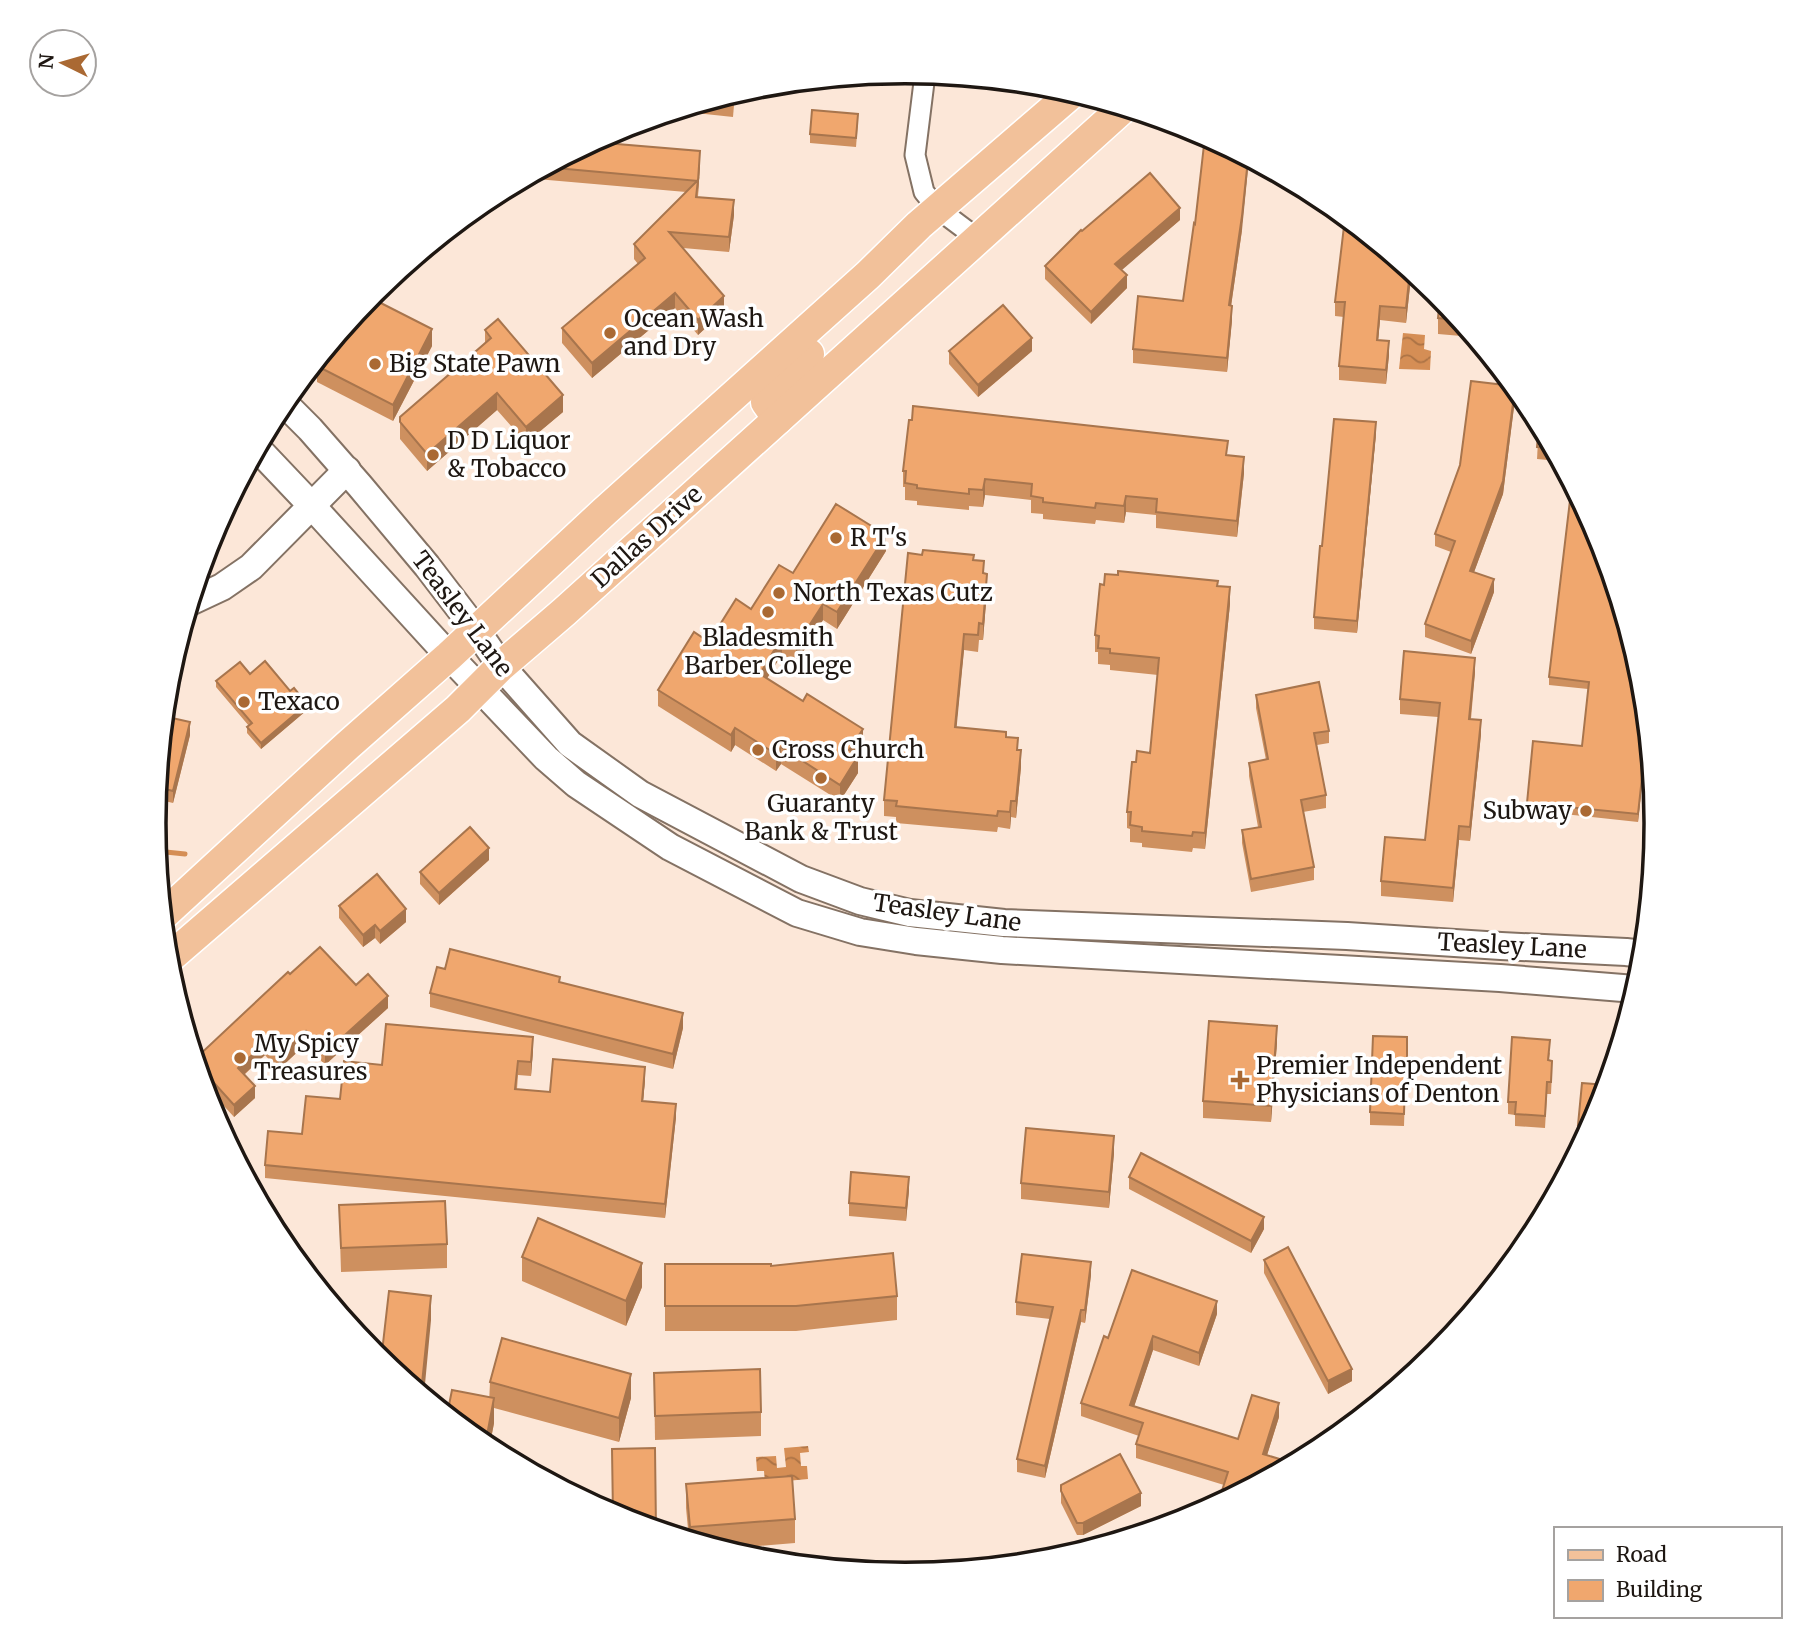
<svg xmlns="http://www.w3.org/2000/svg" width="1809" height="1646" font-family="Merriweather,serif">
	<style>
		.water { fill: url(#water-waves) }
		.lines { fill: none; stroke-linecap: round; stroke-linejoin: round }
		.stream { stroke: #d58e55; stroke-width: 5 }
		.street-casing { stroke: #847264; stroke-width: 23 }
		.secondary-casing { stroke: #847264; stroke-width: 30 }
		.primary-casing { stroke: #fff; stroke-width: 33 }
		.street { stroke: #fff; stroke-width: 19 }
		.secondary { stroke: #fff; stroke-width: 26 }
		.primary { stroke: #f2c19a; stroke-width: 30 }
		.wall { fill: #ce905f }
		.shaded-wall { fill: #a8754d }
		.building { fill: #f0a76e; stroke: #a8754d; stroke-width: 2 }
		.poi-dot { fill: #aa6933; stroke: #fff; stroke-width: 2.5 }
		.labels { text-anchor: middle; stroke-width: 7; stroke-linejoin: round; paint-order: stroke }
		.poi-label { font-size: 24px; fill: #1e1712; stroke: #fff; text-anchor: start }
		.street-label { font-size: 24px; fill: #1e1712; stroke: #fff }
		.rim { fill: none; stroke: #1e1712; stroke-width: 3.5 }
	</style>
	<defs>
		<pattern id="water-waves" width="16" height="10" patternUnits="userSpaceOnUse" patternTransform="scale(1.75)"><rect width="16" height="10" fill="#d58e55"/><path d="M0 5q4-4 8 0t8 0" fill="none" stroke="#ac7345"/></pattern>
	</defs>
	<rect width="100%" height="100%" fill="#fce7d8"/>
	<g class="water">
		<polygon points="1403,333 1425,335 1424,349 1431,351 1430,370 1399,369"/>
		<polygon points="808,1446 809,1452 800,1453 801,1466 807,1466 808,1479 765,1483 764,1471 757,1471 756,1457 776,1456 777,1468 786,1467 784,1448"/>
	</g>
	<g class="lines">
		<polyline class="stream" points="156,851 185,854"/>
		<defs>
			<polyline id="street" points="925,74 915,155 924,192 938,209 978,239"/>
			<g id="secondary">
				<polyline points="283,402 310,429 360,486 427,566 476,630 501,666 570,744 640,794 801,879 860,901 910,913 1004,923 1347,936 1501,946 1626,952 1643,954"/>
				<polyline points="257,448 312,506 449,656 546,758 576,784 670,847 797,913 860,932 916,941 1002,950 1500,978 1635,989"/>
				<polyline points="190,602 222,587 251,567 347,470"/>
			</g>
			<g id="primary">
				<polyline points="778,419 766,402 770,391 809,354"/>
				<polyline points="162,916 347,746 449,656 605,511 868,275 919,225 1072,93"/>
				<polyline points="167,960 458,709 501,666 564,612 1123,108"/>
			</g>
		</defs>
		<use href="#street" class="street-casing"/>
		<use href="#secondary" class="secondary-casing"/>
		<use href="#primary" class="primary-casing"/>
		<use href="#street" class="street"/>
		<use href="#secondary" class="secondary"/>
		<use href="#primary" class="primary"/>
	</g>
	<g class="wall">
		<polygon points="864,76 863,79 844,78"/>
		<polygon points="735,93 733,117 677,111"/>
		<polygon points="858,122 856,147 810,143 810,134"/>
		<polygon points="593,142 700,164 698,197 734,215 729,252 683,248 724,311 698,335 675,308 592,378 562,343 562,328 638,264 634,259 634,244 686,192 525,178"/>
		<polygon points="1180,220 1121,270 1127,288 1091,324 1045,279 1045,266 1082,231"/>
		<polygon points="1242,230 1231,306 1232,320 1227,372 1133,363 1133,349 1183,301"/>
		<polygon points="1391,260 1411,271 1411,277 1406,323 1380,320 1378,340 1389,355 1386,384 1339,380 1339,366 1344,317 1335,316 1335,302"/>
		<polygon points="1440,298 1473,337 1438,334 1438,318"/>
		<polygon points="485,330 563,412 526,443 497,410 427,471 400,439 400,417 485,343"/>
		<polygon points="432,346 393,421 317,382 317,366"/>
		<polygon points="949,351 1032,351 978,397 949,364"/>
		<polygon points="1515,399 1503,494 1474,572 1494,592 1471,654 1425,637 1425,624 1451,552 1435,546 1435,534"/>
		<polygon points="1539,424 1559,461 1537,459"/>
		<polygon points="1376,434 1357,633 1314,629 1314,617"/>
		<polygon points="1228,456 1244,473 1237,537 1156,528 1156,515 1126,512 1124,523 1096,520 1095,524 1043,519 1043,514 1031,513 1031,500 985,495 983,507 969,506 969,510 917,505 917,501 905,500 905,487 903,487 903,471"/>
		<polygon points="886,551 837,629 823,620 796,663 782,654 767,678 863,746 857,755 858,773 840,801 781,764 776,771 735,745 731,752 658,706 658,690 709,642 751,609"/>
		<polygon points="922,555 974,560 984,573 987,590 983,640 979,640 978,652 964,650 956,727 1006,737 1018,750 1021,767 1016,818 1011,817 1010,829 998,827 997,832 896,823 896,817 884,816 884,800"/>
		<polygon points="1218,586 1230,604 1205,849 1193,848 1192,852 1142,847 1142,843 1130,842 1130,829 1127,828 1127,812 1136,762 1150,753 1158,675 1110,670 1110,665 1098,664 1098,652 1095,652 1095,635"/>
		<polygon points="1475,672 1471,719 1481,734 1470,841 1459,840 1453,902 1381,896 1381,881 1425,840 1438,717 1400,714 1400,699"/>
		<polygon points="250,674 290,691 307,710 261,749 247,733 247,727 249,726 216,687 216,681"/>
		<polygon points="1549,677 1641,677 1647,735 1638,822 1527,810 1527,803 1582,746 1588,689 1549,685"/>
		<polygon points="1256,695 1329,731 1329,743 1317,745 1326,795 1326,808 1303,812 1314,867 1314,880 1251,892 1242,843 1242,830 1258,827 1249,776 1249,763 1266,760 1256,708"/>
		<polygon points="165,709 190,735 173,803 156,799"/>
		<polygon points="489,860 439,905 420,884 420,872"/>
		<polygon points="339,906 406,922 380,944 375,938 363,947 339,918"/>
		<polygon points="445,969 560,982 683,1028 673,1069 430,1007 430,993"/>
		<polygon points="290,974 356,985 388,1008 325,1065 306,1044 278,1070 265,1055 244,1075 255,1098 234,1117 202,1082 195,1059"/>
		<polygon points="1277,1042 1271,1122 1203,1118 1203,1101"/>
		<polygon points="533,1050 531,1076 518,1075 517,1089 550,1092 645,1080 643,1101 676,1117 665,1218 265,1178 265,1165 302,1134 340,1099"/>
		<polygon points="1550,1052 1549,1060 1552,1073 1551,1094 1547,1094 1545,1128 1515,1126 1515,1115 1508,1114 1508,1102"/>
		<polygon points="1407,1058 1411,1071 1410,1093 1405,1093 1404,1126 1370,1125 1370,1112"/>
		<polygon points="1598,1111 1582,1141 1578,1141 1578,1125"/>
		<polygon points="1114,1153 1109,1208 1021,1199 1021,1183"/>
		<polygon points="1129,1177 1264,1229 1251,1253 1129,1189"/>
		<polygon points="909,1190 906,1221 849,1216 849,1203"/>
		<polygon points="339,1205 447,1244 447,1268 341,1272"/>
		<polygon points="522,1257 642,1287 626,1326 522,1281"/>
		<polygon points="1264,1260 1352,1381 1328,1394 1264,1273"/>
		<polygon points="665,1264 771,1266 897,1296 897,1320 796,1331 665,1331"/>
		<polygon points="1091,1275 1085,1323 1081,1322 1045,1478 1017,1472 1017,1459 1050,1319 1016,1315 1016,1302"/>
		<polygon points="1217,1314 1199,1366 1153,1350 1134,1406 1238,1439 1279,1417 1267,1455 1293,1463 1218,1503 1224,1485 1136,1458 1136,1444 1139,1436 1081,1416 1081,1403 1108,1338"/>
		<polygon points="654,1373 761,1412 761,1436 655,1440"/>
		<polygon points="490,1382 631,1398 619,1442 494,1408 494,1423 489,1449 487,1447"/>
		<polygon points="686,1484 795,1519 795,1543 722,1549 689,1539 686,1508"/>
		<polygon points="1061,1485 1141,1506 1083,1535 1077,1535 1061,1503"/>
	</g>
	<g class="shaded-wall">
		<polygon points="700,151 700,164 698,193 698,181"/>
		<polygon points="1248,159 1249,159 1242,230 1229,320 1229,305"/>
		<polygon points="734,200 734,215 729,252 729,237"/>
		<polygon points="1180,208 1180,220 1115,276 1115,264"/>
		<polygon points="1410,271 1411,277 1406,323 1406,308"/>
		<polygon points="1127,275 1127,288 1091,324 1091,312"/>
		<polygon points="675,293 675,308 592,378 592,363"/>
		<polygon points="724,296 724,311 698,335 698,320"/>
		<polygon points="1232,306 1232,320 1227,372 1227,358"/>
		<polygon points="1380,306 1380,320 1377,354 1377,340"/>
		<polygon points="432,329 432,346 393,421 393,405"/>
		<polygon points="1032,338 1032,351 978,397 978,385"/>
		<polygon points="1389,341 1389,355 1386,384 1386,370"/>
		<polygon points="1515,388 1515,399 1503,494 1470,583 1470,571"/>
		<polygon points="497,393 497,410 427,471 427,454"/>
		<polygon points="563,395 563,412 526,443 526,427"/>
		<polygon points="1376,422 1376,434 1357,633 1357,621"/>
		<polygon points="1244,457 1244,473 1237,537 1237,521"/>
		<polygon points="985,479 985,495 983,507 983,490"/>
		<polygon points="1126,496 1126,512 1124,523 1124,506"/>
		<polygon points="886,535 886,551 837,629 837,612"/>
		<polygon points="987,574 987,590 983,640 983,624"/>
		<polygon points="1494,579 1494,592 1471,654 1471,641"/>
		<polygon points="1230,587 1230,604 1205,849 1205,833"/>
		<polygon points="823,604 823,620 796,663 796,646"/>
		<polygon points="964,634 964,650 955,744 955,727"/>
		<polygon points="782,637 782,654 760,690 760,674"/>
		<polygon points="1475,658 1475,672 1469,733 1469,719"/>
		<polygon points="307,704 307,710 261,749 261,743"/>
		<polygon points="1481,720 1481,734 1470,841 1470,827"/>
		<polygon points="190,722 190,735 173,803 173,791"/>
		<polygon points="735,728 735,745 731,752 731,735"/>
		<polygon points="863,729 863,746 849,767 849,750"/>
		<polygon points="1647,731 1647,735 1638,822 1638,814"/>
		<polygon points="781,747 781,764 776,771 776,754"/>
		<polygon points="1021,750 1021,767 1016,818 1016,801"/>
		<polygon points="858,756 858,773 840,801 840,785"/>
		<polygon points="1011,801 1011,817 1010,829 1010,812"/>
		<polygon points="1459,826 1459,840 1453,902 1453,888"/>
		<polygon points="489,848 489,860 439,905 439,893"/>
		<polygon points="406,909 406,922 380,944 380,931"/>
		<polygon points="375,925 375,938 363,947 363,935"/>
		<polygon points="388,996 388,1008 325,1065 325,1053"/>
		<polygon points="683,1013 683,1028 673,1069 673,1054"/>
		<polygon points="1277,1026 1277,1042 1271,1122 1271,1106"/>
		<polygon points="306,1031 306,1044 278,1070 278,1057"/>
		<polygon points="533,1037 533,1050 531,1076 531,1062"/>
		<polygon points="265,1043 265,1055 238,1080 238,1068"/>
		<polygon points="645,1067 645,1080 642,1114 642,1101"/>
		<polygon points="255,1086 255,1098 234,1117 234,1105"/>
		<polygon points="676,1104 676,1117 665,1218 665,1204"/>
		<polygon points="1114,1136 1114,1153 1109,1208 1109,1192"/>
		<polygon points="909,1177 909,1190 906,1221 906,1208"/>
		<polygon points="1264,1217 1264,1229 1251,1253 1251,1241"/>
		<polygon points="1091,1262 1091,1275 1085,1323 1085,1310"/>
		<polygon points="642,1263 642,1287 626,1326 626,1301"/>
		<polygon points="431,1296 431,1320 424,1395 421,1393"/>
		<polygon points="1217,1301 1217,1314 1199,1366 1199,1353"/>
		<polygon points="1081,1310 1081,1322 1045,1478 1045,1466"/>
		<polygon points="1153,1336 1153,1350 1130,1419 1130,1405"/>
		<polygon points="1352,1369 1352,1381 1328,1394 1328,1381"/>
		<polygon points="631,1374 631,1398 619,1442 619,1418"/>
		<polygon points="494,1398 494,1423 489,1449 485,1446"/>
		<polygon points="1279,1403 1279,1417 1263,1468 1263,1454"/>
		<polygon points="1141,1493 1141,1506 1083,1535 1083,1523"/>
	</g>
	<g class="building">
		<polygon points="734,94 733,104 707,102"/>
		<polygon points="812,110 858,114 856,138 810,134"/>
		<polygon points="1205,136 1248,159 1242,216 1229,305 1232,306 1227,358 1133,349 1138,296 1183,301 1194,223 1195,224"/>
		<polygon points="593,142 700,151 698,181 545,167"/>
		<polygon points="1150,173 1180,208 1115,264 1127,275 1091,312 1045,266 1081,230 1082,231"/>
		<polygon points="698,180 696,197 734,200 729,237 669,232 724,296 698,320 675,293 592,363 562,328 645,258 634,244"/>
		<polygon points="1345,218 1390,255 1390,260 1398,261 1410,271 1406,308 1380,306 1377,340 1389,341 1386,370 1339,366 1345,302 1335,302"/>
		<polygon points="369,297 432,329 393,405 317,366 325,351"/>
		<polygon points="1440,298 1459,320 1438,318"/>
		<polygon points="1003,305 1032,338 978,385 949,351"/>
		<polygon points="498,319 563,395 526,427 497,393 427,454 400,422 400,417 491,338 485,330"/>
		<polygon points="1471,381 1513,386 1515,388 1503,481 1470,571 1494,579 1471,641 1425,624 1455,541 1435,534 1460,465"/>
		<polygon points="913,406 1228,441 1226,455 1244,457 1237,521 1156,512 1157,499 1126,496 1124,506 1096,503 1095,508 1043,502 1043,498 1031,496 1032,484 985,479 983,490 969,489 969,494 917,488 917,485 905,483 906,471 903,471 909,420 912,420"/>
		<polygon points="1334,419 1376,422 1357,621 1314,617 1320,546 1322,546"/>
		<polygon points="1539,424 1552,448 1537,447"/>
		<polygon points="1571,492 1575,492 1599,536 1641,677 1647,731 1638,814 1527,803 1533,741 1582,746 1589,682 1549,677"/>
		<polygon points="836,504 886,535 837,612 823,604 796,646 782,637 760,674 803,701 807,694 863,729 849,750 858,756 840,785 781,747 776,754 735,728 731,735 658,690 694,632 709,642 736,599 751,609 779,565 793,573"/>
		<polygon points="923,550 974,555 973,560 984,561 983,573 987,574 983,624 979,623 978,635 964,634 955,727 1006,732 1006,737 1018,738 1017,750 1021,750 1016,801 1011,801 1010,812 998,811 997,816 896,806 897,801 884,800 908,553 922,555"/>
		<polygon points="1118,571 1218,581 1217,586 1230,587 1205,833 1193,832 1192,836 1142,831 1142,827 1130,825 1131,812 1127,812 1132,762 1136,762 1137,751 1150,753 1159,658 1110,653 1110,649 1098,648 1099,636 1095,635 1100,584 1104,585 1105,574 1118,575"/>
		<polygon points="1404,651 1475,658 1469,719 1481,720 1470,827 1459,826 1453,888 1381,881 1385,837 1425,840 1440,703 1400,699"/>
		<polygon points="265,661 290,691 294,688 307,704 261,743 247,727 252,723 216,681 240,662 250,674"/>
		<polygon points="1319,682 1329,731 1314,733 1326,795 1301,800 1314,867 1251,879 1242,830 1261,827 1249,763 1268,759 1256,695"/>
		<polygon points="165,709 173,710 172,718 190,722 173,791 157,787"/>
		<polygon points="470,827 489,848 439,893 420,872"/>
		<polygon points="377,874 406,909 380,931 375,925 363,935 339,906"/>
		<polygon points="320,947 356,985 368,974 388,996 325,1053 306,1031 278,1057 265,1043 238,1068 255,1086 234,1105 196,1063 195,1059 274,985 288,972 290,974"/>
		<polygon points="450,949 560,977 559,982 683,1013 673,1054 430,993 437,967 445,969"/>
		<polygon points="1209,1021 1277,1026 1271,1106 1203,1101"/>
		<polygon points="386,1024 533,1037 531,1062 518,1061 515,1089 550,1092 553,1059 645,1067 642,1101 676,1104 665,1204 265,1165 268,1131 302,1134 306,1096 340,1099 344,1061 382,1065"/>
		<polygon points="1373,1036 1407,1037 1407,1058 1411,1059 1410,1080 1405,1080 1404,1114 1370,1112"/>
		<polygon points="1512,1037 1550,1040 1548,1060 1552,1061 1551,1082 1547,1082 1545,1116 1515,1114 1516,1102 1508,1102"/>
		<polygon points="1582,1083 1606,1085 1598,1111 1591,1125 1578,1125"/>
		<polygon points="1026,1128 1114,1136 1109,1192 1021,1183"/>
		<polygon points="1141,1153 1264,1217 1251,1241 1129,1177"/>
		<polygon points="851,1172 909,1177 906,1208 849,1203"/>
		<polygon points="445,1201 447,1244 341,1248 339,1205"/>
		<polygon points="538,1218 642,1263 626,1301 522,1257"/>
		<polygon points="1288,1247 1352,1369 1328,1381 1264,1260"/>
		<polygon points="893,1253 897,1296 796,1306 665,1306 665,1264 771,1264 771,1266"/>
		<polygon points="1022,1254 1091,1262 1085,1310 1081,1310 1045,1466 1017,1459 1053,1307 1016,1302"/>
		<polygon points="1132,1270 1217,1301 1199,1353 1153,1336 1130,1405 1238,1439 1252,1395 1279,1403 1263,1454 1293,1463 1260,1481 1255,1479 1253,1484 1218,1503 1228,1472 1136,1444 1143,1423 1081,1403 1104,1336 1108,1338"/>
		<polygon points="389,1291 431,1296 421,1393 381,1361"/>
		<polygon points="502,1338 631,1374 619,1418 490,1382"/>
		<polygon points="760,1369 761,1412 655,1416 654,1373"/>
		<polygon points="452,1390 494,1398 485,1446 447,1415"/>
		<polygon points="655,1448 656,1529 613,1515 612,1449"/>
		<polygon points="1120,1454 1141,1493 1083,1523 1077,1523 1061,1491 1061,1485"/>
		<polygon points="792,1476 795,1519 690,1527 686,1484"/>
		<polygon points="551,1482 561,1483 560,1487"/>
		<polygon points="1094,1539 1106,1543 1091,1548"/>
	</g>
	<g class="poi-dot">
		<circle cx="610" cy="333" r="7"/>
		<circle cx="375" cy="364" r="7"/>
		<circle cx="433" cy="455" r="7"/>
		<circle cx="836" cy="538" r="7"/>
		<circle cx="779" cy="593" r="7"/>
		<circle cx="768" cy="612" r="7"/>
		<circle cx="244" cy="702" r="7"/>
		<circle cx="758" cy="750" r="7"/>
		<circle cx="821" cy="778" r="7"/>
		<circle cx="1586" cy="811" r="7"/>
		<circle cx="240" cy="1058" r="7"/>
		<path d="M1236.5 1069.5h7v7h7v7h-7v7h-7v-7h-7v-7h7z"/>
	</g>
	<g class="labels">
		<g class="poi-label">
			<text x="624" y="327">Ocean Wash<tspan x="624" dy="28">and Dry</tspan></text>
			<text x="389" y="372">Big State Pawn</text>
			<text x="447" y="449">D D Liquor<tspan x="447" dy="28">&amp; Tobacco</tspan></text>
			<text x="850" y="546">R T's</text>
			<text x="793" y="601">North Texas Cutz</text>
			<text x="768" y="646" text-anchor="middle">Bladesmith<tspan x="768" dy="28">Barber College</tspan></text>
			<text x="258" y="710">Texaco</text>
			<text x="772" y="758">Cross Church</text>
			<text x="821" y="812" text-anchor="middle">Guaranty<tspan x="821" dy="28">Bank &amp; Trust</tspan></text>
			<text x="1572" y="819" text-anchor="end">Subway</text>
			<text x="254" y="1052">My Spicy<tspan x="254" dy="28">Treasures</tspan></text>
			<text x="1256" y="1074">Premier Independent<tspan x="1256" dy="28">Physicians of Denton</tspan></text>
		</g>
		<g class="street-label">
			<text transform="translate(647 537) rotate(-42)" y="8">Dallas Drive</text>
			<text transform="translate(462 614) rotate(53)" y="8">Teasley Lane</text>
			<text transform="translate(947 913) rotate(8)" y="8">Teasley Lane</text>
			<text transform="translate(1512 946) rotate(3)" y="8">Teasley Lane</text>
		</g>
	</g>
	<path d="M0 0H1809V1646H0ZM166 823a739 739 0 1 1 1478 0a739 739 0 1 1-1478 0Z" fill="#fff" fill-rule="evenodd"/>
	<path class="rim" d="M166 823a739 739 0 1 1 1478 0a739 739 0 1 1-1478 0Z"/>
	<rect x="1554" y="1527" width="228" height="91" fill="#ffffff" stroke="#a5a2a0" stroke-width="2"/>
	<rect x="1568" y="1550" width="35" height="10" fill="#f2c19a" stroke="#a5a2a0" stroke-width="2"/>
	<text x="1616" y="1562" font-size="21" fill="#1e1712">Road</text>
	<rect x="1568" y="1580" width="35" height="21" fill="#f0a76e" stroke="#a5a2a0" stroke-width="2"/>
	<text x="1616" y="1597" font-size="21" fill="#1e1712">Building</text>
	<g transform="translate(63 63) rotate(275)"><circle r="33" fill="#ffffff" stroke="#a5a2a0" stroke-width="2"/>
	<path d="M0-5L12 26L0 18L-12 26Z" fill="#aa6933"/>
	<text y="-10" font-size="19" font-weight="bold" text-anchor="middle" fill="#1e1712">N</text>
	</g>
</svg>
